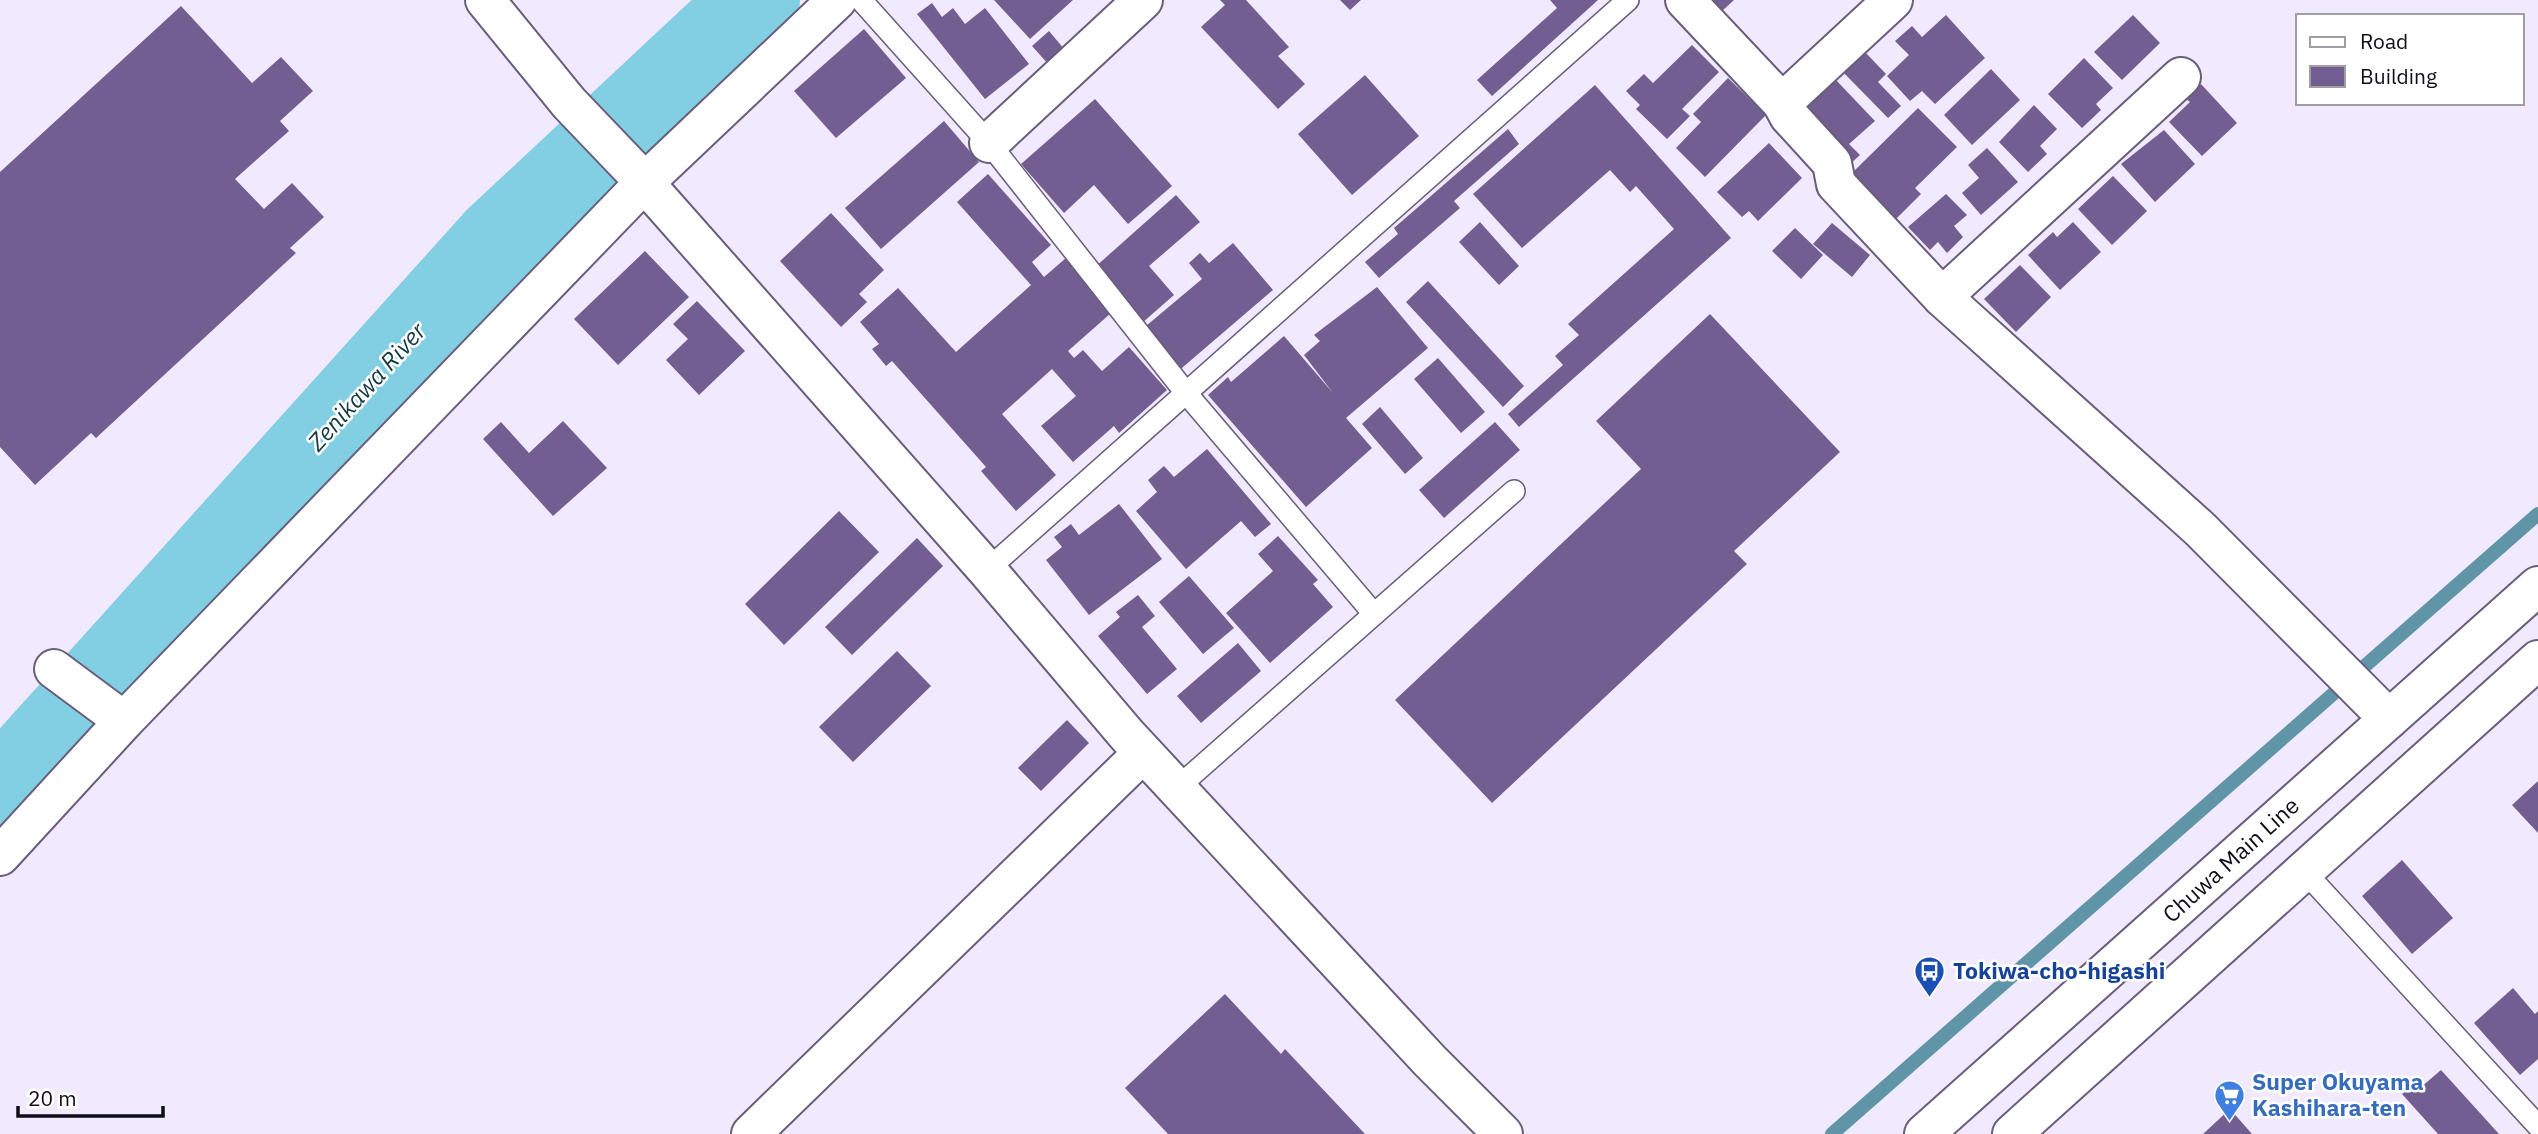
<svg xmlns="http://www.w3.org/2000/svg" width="2538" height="1134" font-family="'IBM Plex Sans',sans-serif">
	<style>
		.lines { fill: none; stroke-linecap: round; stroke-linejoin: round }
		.stream { stroke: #6095a7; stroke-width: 14 }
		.river { stroke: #82cfe4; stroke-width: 88 }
		.building { fill: #725e91 }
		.service-casing { stroke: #695d7b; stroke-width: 24 }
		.minor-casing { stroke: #695d7b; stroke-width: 42 }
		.tertiary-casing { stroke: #695d7b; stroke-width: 42 }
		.secondary-casing { stroke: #695d7b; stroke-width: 42 }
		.service { stroke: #fff; stroke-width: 21 }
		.minor { stroke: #fff; stroke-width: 38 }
		.tertiary { stroke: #fff; stroke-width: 38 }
		.secondary { stroke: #fff; stroke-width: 38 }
		.labels { text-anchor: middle; stroke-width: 5; stroke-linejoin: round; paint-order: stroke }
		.street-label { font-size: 23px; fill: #110d18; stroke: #fff }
		.transit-label { font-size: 23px; font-weight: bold; fill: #164399; stroke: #fff; text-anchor: start }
		.shop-label { font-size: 23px; font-weight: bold; fill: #366cbe; stroke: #fff; text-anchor: start }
		.water-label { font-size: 24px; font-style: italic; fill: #133841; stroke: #fff }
	</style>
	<rect width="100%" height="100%" fill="#f1e9fe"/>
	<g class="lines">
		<polyline class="stream" points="1832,1134 2538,514"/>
		<polyline class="river" points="0,794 498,241 756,0"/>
	</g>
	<g class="building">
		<polygon points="994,0 1073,0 1030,39"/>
		<polygon points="1220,0 1246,0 1289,47 1278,56 1305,84 1278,109 1201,27 1225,5"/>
		<polygon points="1340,0 1361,0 1350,10"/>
		<polygon points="1550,0 1598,0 1492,96 1477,80 1557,8"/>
		<polygon points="1710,0 1734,0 1721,12"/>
		<polygon points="932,3 942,17 953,8 965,24 985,8 1029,64 985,99 917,14"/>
		<polygon points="181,6 252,83 281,57 313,91 280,121 289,131 235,179 264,209 292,183 324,217 290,248 296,253 96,438 91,433 35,485 0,447 0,172"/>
		<polygon points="1946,15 1985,58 1935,104 1922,91 1910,101 1887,76 1909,55 1895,41 1912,26 1922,37"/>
		<polygon points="2133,15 2160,43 2122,80 2094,52"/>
		<polygon points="864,29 906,78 836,138 794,91"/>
		<polygon points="1049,31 1065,50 1049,65 1032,46"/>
		<polygon points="1692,45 1719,72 1682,109 1690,116 1667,139 1636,109 1640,105 1626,91 1644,74 1653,83"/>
		<polygon points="1865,52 1886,74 1878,82 1901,106 1888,118 1843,72"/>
		<polygon points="2084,58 2113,88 2096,104 2101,110 2082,128 2048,94"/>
		<polygon points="1991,69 2020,100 1972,145 1944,115"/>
		<polygon points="1365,75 1419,136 1352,195 1298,134"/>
		<polygon points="1728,78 1766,115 1705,177 1676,148 1701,122 1693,114"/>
		<polygon points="1834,78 1875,121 1849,144 1860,155 1849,165 1799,110"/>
		<polygon points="2201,84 2237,123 2202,156 2169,122 2190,102 2185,98"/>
		<polygon points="1595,85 1731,238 1519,427 1508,414 1563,365 1555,356 1579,335 1568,324 1674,229 1636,186 1630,192 1610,170 1522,248 1473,194"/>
		<polygon points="1095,99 1172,186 1128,224 1094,185 1064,213 1021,164"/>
		<polygon points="2034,105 2057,129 2040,146 2047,154 2028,172 1999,142"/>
		<polygon points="1918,108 1957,147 1915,188 1921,194 1895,220 1850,175"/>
		<polygon points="944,121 979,162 881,249 845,208"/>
		<polygon points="1508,129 1519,144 1454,201 1460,208 1379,278 1365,262 1398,234 1394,228"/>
		<polygon points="2164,130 2195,164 2155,202 2121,164"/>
		<polygon points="1769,143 1802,178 1758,221 1749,211 1742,217 1717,192"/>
		<polygon points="1987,148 2018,182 1981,215 1962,193 1979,178 1968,165"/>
		<polygon points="988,174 1051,245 1032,262 1044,277 1066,258 1108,305 1111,313 1068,351 1074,358 1083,350 1102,371 1129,347 1167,390 1119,433 1114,426 1073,462 1041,426 1076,396 1052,369 1002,414 1056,475 1016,511 981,471 986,467 892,361 886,366 872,349 879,344 860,322 898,288 956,352 1031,285 957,202"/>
		<polygon points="2113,176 2147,211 2112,245 2078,209"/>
		<polygon points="1946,194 1967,215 1954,226 1963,237 1947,253 1938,242 1930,250 1908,227"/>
		<polygon points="1176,195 1200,222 1149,266 1174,295 1142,323 1094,268"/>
		<polygon points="831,213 884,270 859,294 867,302 841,327 780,261"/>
		<polygon points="1480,222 1519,266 1499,285 1459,242"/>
		<polygon points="2073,222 2101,252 2060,290 2028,255 2053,232 2057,237"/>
		<polygon points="1832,223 1870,255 1852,277 1813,244"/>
		<polygon points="1795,228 1823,255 1801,279 1772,251"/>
		<polygon points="1233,243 1273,290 1176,373 1140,331 1202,279 1189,263 1200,253 1209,263"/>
		<polygon points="645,251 689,297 618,365 574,319"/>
		<polygon points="2020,265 2051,297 2016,332 1984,299"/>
		<polygon points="1428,281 1524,386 1503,407 1406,302"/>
		<polygon points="1377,287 1428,348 1346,418 1372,448 1306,507 1208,395 1228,377 1231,382 1284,336 1333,393 1304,355 1320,341 1314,335"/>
		<polygon points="697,301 745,351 699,395 666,360 688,339 673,324"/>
		<polygon points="1710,314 1840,452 1734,551 1747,564 1492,803 1395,700 1641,469 1596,421"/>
		<polygon points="1438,358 1485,412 1461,433 1414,379"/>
		<polygon points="1380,407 1423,458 1405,474 1362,424"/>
		<polygon points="563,421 607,468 553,516 483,439 501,422 529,453"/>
		<polygon points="1495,422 1520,450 1444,518 1419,490"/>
		<polygon points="1207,449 1271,524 1255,537 1241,521 1186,569 1136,511 1157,492 1148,480 1164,466 1174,477"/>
		<polygon points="1119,504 1162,559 1089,615 1046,560 1062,547 1054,537 1071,524 1079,535"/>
		<polygon points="839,511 879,552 784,645 745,604"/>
		<polygon points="1278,536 1318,580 1313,584 1333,607 1270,663 1226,613 1273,571 1258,554"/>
		<polygon points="917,538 943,566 852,655 825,627"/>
		<polygon points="1189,576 1234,628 1203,654 1159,602"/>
		<polygon points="1138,595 1155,616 1142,627 1177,669 1147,694 1098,636 1120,617 1116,612"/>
		<polygon points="1238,643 1261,671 1201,723 1177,696"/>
		<polygon points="897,651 931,686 853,762 819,727"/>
		<polygon points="1067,720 1089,743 1041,791 1018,768"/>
		<polygon points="2538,781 2538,833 2512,805"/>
		<polygon points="2402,860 2453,918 2412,954 2362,896"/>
		<polygon points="2513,988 2535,1014 2538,1011 2538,1059 2520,1075 2474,1023"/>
		<polygon points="1225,994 1281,1054 1285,1049 1365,1134 1168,1134 1125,1088"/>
		<polygon points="2441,1070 2499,1134 2438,1134 2402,1094 2415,1082 2420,1088"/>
		<polygon points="2230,1109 2252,1134 2203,1134"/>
	</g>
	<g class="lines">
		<defs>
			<g id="service">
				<polyline points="861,0 989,143 1186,393 1374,614"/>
				<polyline points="987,570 1628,0"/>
				<polyline points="1177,788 1514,491"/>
				<polyline points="2304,871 2538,1126"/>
			</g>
			<g id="minor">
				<polyline points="1685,0 1782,103 1789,116 1832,163 1836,184 1942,297 2200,529 2389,719"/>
				<polyline points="1782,103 1893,0"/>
				<polyline points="989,143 1143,0"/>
				<polyline points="1942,297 2181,77"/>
				<polyline points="54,669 124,721"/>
				<polyline points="0,856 124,721 644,183 837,0"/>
				<polyline points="751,1134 1143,753"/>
			</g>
			<polyline id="tertiary" points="485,0 569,103 634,171 987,570 1127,735 1430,1061 1503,1134"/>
			<g id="secondary">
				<polyline points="1924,1134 2538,586"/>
				<polyline points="2012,1134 2538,660"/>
			</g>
		</defs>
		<use href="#service" class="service-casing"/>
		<use href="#minor" class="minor-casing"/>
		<use href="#tertiary" class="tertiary-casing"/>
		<use href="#secondary" class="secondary-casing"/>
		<use href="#service" class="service"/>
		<use href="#minor" class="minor"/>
		<use href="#tertiary" class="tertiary"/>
		<use href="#secondary" class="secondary"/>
	</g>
	<defs>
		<symbol id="bus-pin" viewBox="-11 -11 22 30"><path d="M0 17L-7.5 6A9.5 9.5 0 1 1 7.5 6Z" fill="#1a4fb4" stroke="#fff"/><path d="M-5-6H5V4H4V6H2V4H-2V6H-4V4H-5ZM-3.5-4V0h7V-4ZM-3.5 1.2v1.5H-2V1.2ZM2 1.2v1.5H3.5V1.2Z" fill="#fff"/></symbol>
		<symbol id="supermarket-pin" viewBox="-11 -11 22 30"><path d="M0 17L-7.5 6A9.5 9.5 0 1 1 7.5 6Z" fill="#3f7fe0" stroke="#fff"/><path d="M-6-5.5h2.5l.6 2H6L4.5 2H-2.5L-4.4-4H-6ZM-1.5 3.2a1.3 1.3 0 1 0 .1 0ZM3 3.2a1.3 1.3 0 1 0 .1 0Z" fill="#fff"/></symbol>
	</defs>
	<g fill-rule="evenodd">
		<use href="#bus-pin" x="1912" y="954" width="35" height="47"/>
		<use href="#supermarket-pin" x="2212" y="1078" width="35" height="47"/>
	</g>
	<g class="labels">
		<g class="street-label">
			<text transform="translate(2231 860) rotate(-42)" y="8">Chuwa Main Line</text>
		</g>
		<g class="transit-label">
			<text x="1953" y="979">Tokiwa-cho-higashi</text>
		</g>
		<g class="shop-label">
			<text x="2252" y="1090">Super Okuyama<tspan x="2252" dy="26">Kashihara-ten</tspan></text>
		</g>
		<g class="water-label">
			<text transform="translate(367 387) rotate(-48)" y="8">Zenikawa River</text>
		</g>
	</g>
	<rect x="2296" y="14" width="228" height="91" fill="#ffffff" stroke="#a09ea3" stroke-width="2"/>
	<rect x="2310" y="37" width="35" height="10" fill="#ffffff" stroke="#a09ea3" stroke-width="2"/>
	<text x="2360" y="49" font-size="21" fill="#110d18">Road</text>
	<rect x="2310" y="66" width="35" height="21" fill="#725e91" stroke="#a09ea3" stroke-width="2"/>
	<text x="2360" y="84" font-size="21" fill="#110d18">Building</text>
	<path d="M18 1106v10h145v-10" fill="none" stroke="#110d18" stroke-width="3.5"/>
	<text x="28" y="1106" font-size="21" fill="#110d18" stroke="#ffffff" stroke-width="5" paint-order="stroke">20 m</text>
</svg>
